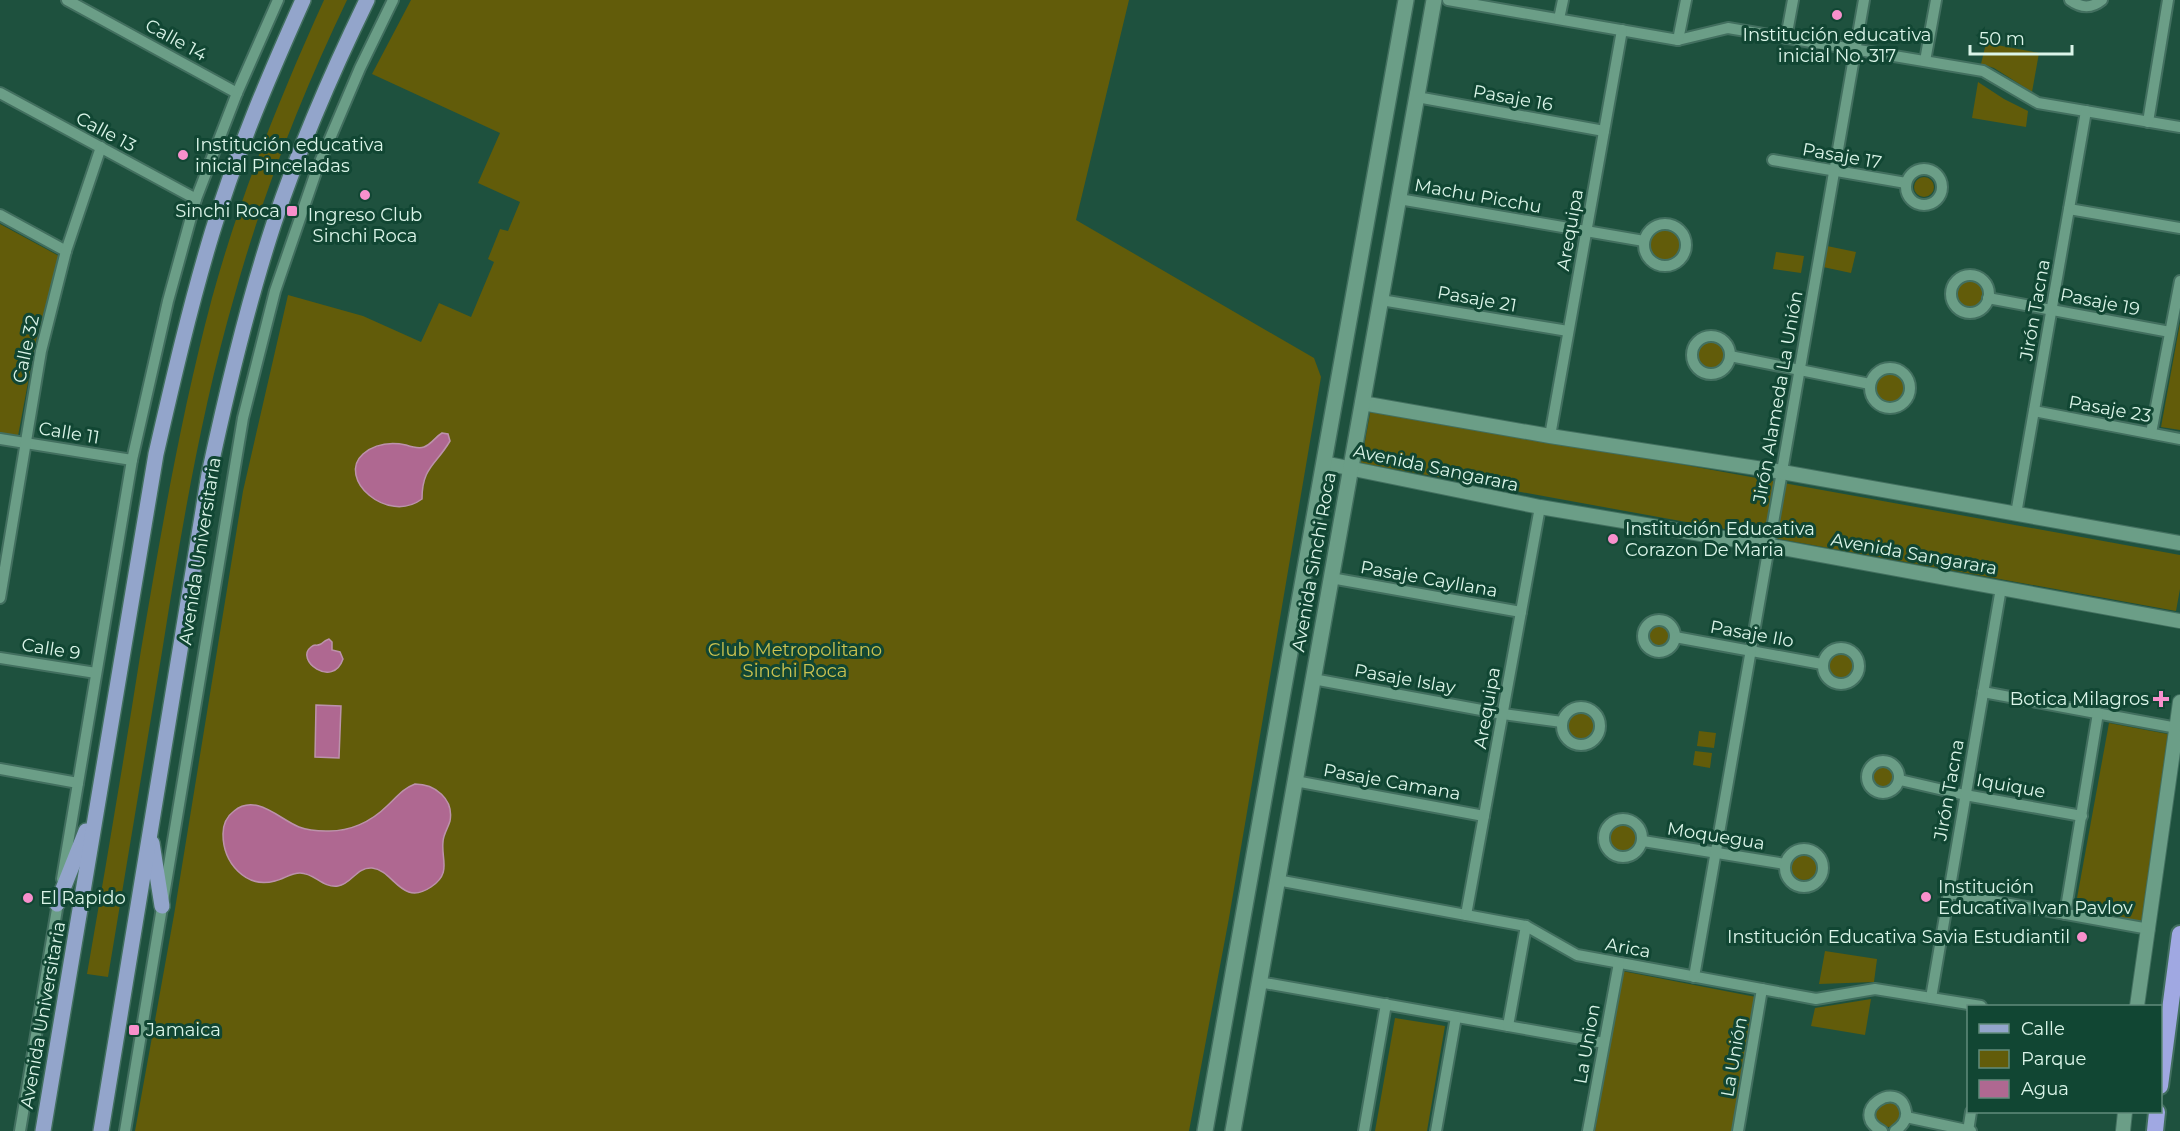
<svg xmlns="http://www.w3.org/2000/svg" width="2180" height="1131" font-family="Montserrat,sans-serif">
	<style>
		.green { fill: #625c0a }
		.water { fill: #af6891; stroke: #bc92ab; stroke-width: 1.5 }
		.lines { fill: none; stroke-linecap: round; stroke-linejoin: round }
		.minor-casing { stroke: #426f5f; stroke-width: 14 }
		.tertiary-casing { stroke: #426f5f; stroke-width: 16 }
		.secondary-casing { stroke: #426f5f; stroke-width: 18 }
		.primary-casing { stroke: #426f5f; stroke-width: 18 }
		.trunk-casing { stroke: #426f5f; stroke-width: 20 }
		.minor { stroke: #6b9e87; stroke-width: 10 }
		.tertiary { stroke: #6b9e87; stroke-width: 14 }
		.secondary { stroke: #6b9e87; stroke-width: 15 }
		.primary { stroke: #93a5cb; stroke-width: 15 }
		.trunk { stroke: #a0a8e2; stroke-width: 16 }
		.poi-dot { fill: #f890cc; stroke: #114633; stroke-width: 2 }
		.labels { text-anchor: middle; stroke-width: 6; stroke-linejoin: round; paint-order: stroke }
		.poi-label { font-size: 18px; fill: #dbf5e9; stroke: #114633; text-anchor: start }
		.street-label { font-size: 18px; fill: #dbf5e9; stroke: #114633 }
		.park-label { font-size: 18px; fill: #cbc250; stroke: #114633 }
	</style>
	<rect width="100%" height="100%" fill="#1e513e"/>
	<g class="green">
		<path d="M324,0H347C302,94 263,193 235,294C201,411 181,532 162,652C144,760 126,869 108,977L87,974C106,866 124,758 141,650C161,532 181,414 212,298C240,196 280,97 324,0Z"/>
		<polygon points="411,0 1129,0 1076,220 1314,358 1321,377 1229,918 1189,1131 135,1131 174,915 243,491 288,295 363,316 421,342 439,303 471,317 494,262 488,259 500,229 508,231 520,202 478,183 500,133 372,74"/>
		<polygon points="1986,43 2039,53 2032,92 1994,68 1981,64"/>
		<polygon points="1978,82 2004,99 2028,111 2026,127 1972,118"/>
		<circle cx="1924" cy="187" r="10"/>
		<polygon points="0,224 59,256 35,345 18,436 0,433"/>
		<circle cx="1666" cy="245" r="17"/>
		<polygon points="1827,246 1856,252 1851,273 1823,267"/>
		<polygon points="1776,252 1804,256 1801,273 1773,269"/>
		<circle cx="1970" cy="293" r="15"/>
		<polygon points="2180,323 2180,430 2161,427"/>
		<circle cx="1711" cy="355" r="14"/>
		<circle cx="1890" cy="388" r="15"/>
		<polygon points="1371,408 2180,555 2180,589 2176,611 1361,463"/>
		<circle cx="1659" cy="635" r="13"/>
		<circle cx="1841" cy="666" r="13"/>
		<circle cx="1581" cy="726" r="15"/>
		<polygon points="2109,723 2173,735 2147,923 2075,909"/>
		<polygon points="1699,731 1716,733 1714,748 1697,746"/>
		<polygon points="1695,751 1712,753 1710,768 1693,765"/>
		<circle cx="1883" cy="777" r="12"/>
		<circle cx="1624" cy="838" r="15"/>
		<circle cx="1804" cy="867" r="13"/>
		<polygon points="1825,951 1877,959 1874,982 1819,984"/>
		<polygon points="1622,971 1756,997 1732,1131 1595,1131"/>
		<polygon points="1871,999 1865,1035 1811,1026 1815,1008"/>
		<polygon points="1395,1018 1445,1026 1427,1131 1375,1131"/>
		<circle cx="1888" cy="1114" r="13"/>
	</g>
	<g class="water">
		<path d="M442,433L448,434L450,441C436,465 422,467 422,499C387,525 336,478 363,454C375,444 391,442 406,445C412,447 419,449 424,447C432,444 435,437 442,433Z"/>
		<path d="M329,639L332,642V650L340,652L343,659C333,689 294,660 311,647C316,643 315,647 321,644C323,642 326,640 329,639Z"/>
		<polygon points="316,705 341,706 339,758 315,757"/>
		<path d="M415,784C435,784 454,799 450,821C448,828 443,835 443,842C441,860 452,873 431,887C401,907 394,870 372,868C356,867 352,884 338,886C322,888 315,873 300,873C291,873 284,879 275,881C245,889 223,862 223,834C223,825 226,817 234,811C256,793 279,819 299,827C307,830 317,831 326,831C349,832 371,822 387,806C397,797 402,789 415,784Z"/>
	</g>
	<g class="lines">
		<defs>
			<g id="minor">
				<polyline points="67,0 237,93"/>
				<polyline points="1448,0 1678,40 1728,28 1983,71 2038,103 2180,127"/>
				<path d="M2070,0C2081,8 2091,9 2102,0"/>
				<polyline points="1559,19 1563,0"/>
				<polyline points="1786,38 1793,0"/>
				<polyline points="1678,40 1686,0"/>
				<polyline points="1925,61 1936,0"/>
				<polyline points="0,93 196,199"/>
				<polyline points="1417,97 1604,131"/>
				<polyline points="2148,122 2168,0"/>
				<polyline points="1773,160 1906,183"/>
				<circle cx="1924" cy="187" r="18"/>
				<polyline points="1399,199 1644,241"/>
				<polyline points="2069,209 2180,228"/>
				<polyline points="0,215 66,251"/>
				<circle cx="1665" cy="245" r="21"/>
				<circle cx="1970" cy="294" r="19"/>
				<polyline points="1988,298 2170,332"/>
				<polyline points="1381,300 1568,331"/>
				<circle cx="1711" cy="355" r="19"/>
				<polyline points="1730,356 1870,384"/>
				<circle cx="1890" cy="388" r="20"/>
				<polyline points="2034,411 2180,439"/>
				<polyline points="2151,433 2180,281"/>
				<polyline points="1550,436 1622,30"/>
				<polyline points="0,439 132,460"/>
				<polyline points="2016,514 2086,111"/>
				<polyline points="1331,578 1521,612"/>
				<polyline points="0,598 41,351 66,251 101,147"/>
				<circle cx="1659" cy="636" r="16"/>
				<polyline points="1675,637 1822,664"/>
				<circle cx="1841" cy="666" r="18"/>
				<polyline points="0,658 96,673"/>
				<polyline points="1313,679 1503,714 1562,722"/>
				<polyline points="1983,692 2177,728"/>
				<circle cx="1581" cy="726" r="19"/>
				<circle cx="1883" cy="777" r="16"/>
				<polyline points="0,769 78,783"/>
				<polyline points="1900,780 1965,795 2082,816"/>
				<polyline points="1295,781 1484,816"/>
				<circle cx="1623" cy="838" r="19"/>
				<polyline points="1643,841 1785,864"/>
				<circle cx="1804" cy="868" r="19"/>
				<polyline points="62,879 132,460 168,301 196,199 237,93 278,0"/>
				<polyline points="1277,880 1526,926 1577,955 1816,999 1875,989 1981,1006"/>
				<polyline points="1949,893 2149,929"/>
				<polyline points="2065,914 2098,713"/>
				<polyline points="1466,915 1540,507"/>
				<polyline points="1694,977 1864,0"/>
				<polyline points="1259,982 1604,1043"/>
				<polyline points="1931,998 2001,588"/>
				<polyline points="1508,1026 1526,926"/>
				<polyline points="1906,1117 1971,1131"/>
				<polyline points="20,1131 59,897"/>
				<polyline points="125,1131 243,418 275,291 317,169 360,68 393,0"/>
				<polyline points="1364,1131 1386,1004"/>
				<polyline points="1436,1131 1456,1017"/>
				<polyline points="1588,1131 1619,963"/>
				<polyline points="1738,1131 1762,989"/>
				<path d="M1882,1131C1845,1112 1900,1076 1906,1112C1907,1121 1901,1127 1895,1131"/>
				<polyline points="1968,1131 1971,1112"/>
			</g>
			<g id="tertiary">
				<polyline points="1362,403 1550,436 1782,472 2180,543"/>
				<polyline points="1324,463 1540,507 1783,548 2180,621"/>
				<polyline points="2137,1006 2180,702"/>
				<polyline points="2123,1131 2125,1112"/>
			</g>
			<g id="secondary">
				<polyline points="1205,1131 1406,0"/>
				<polyline points="1233,1131 1434,0"/>
			</g>
			<g id="primary">
				<polyline points="152,843 162,906"/>
				<polyline points="57,904 86,831"/>
				<path d="M43,1131L156,454C173,380 190,306 212,233C236,153 269,76 303,0"/>
				<path d="M101,1131L209,474C227,390 247,305 274,223C300,146 332,72 367,0"/>
			</g>
			<g id="trunk">
				<polyline points="2160,1086 2180,934"/>
				<polyline points="2155,1131 2157,1112"/>
			</g>
		</defs>
		<use href="#minor" class="minor-casing"/>
		<use href="#tertiary" class="tertiary-casing"/>
		<use href="#secondary" class="secondary-casing"/>
		<use href="#primary" class="primary-casing"/>
		<use href="#trunk" class="trunk-casing"/>
		<use href="#minor" class="minor"/>
		<use href="#tertiary" class="tertiary"/>
		<use href="#secondary" class="secondary"/>
		<use href="#primary" class="primary"/>
		<use href="#trunk" class="trunk"/>
	</g>
	<g class="poi-dot">
		<circle cx="1837" cy="15" r="6"/>
		<circle cx="183" cy="155" r="6"/>
		<circle cx="365" cy="195" r="6"/>
		<rect x="286" y="205" width="12" height="12" rx="3"/>
		<circle cx="1613" cy="539" r="6"/>
		<path d="M2158 690h6v6h6v6h-6v6h-6v-6h-6v-6h6z"/>
		<circle cx="1926" cy="897" r="6"/>
		<circle cx="28" cy="898" r="6"/>
		<circle cx="2082" cy="937" r="6"/>
		<rect x="128" y="1024" width="12" height="12" rx="3"/>
	</g>
	<g class="labels">
		<g class="poi-label">
			<text x="1837" y="41" text-anchor="middle">Institución educativa<tspan x="1837" dy="21">inicial No. 317</tspan></text>
			<text x="195" y="151">Institución educativa<tspan x="195" dy="21">inicial Pinceladas</tspan></text>
			<text x="280" y="217" text-anchor="end">Sinchi Roca</text>
			<text x="365" y="221" text-anchor="middle">Ingreso Club<tspan x="365" dy="21">Sinchi Roca</tspan></text>
			<text x="1625" y="535">Institución Educativa<tspan x="1625" dy="21">Corazon De Maria</tspan></text>
			<text x="2149" y="705" text-anchor="end">Botica Milagros</text>
			<text x="1938" y="893">Institución<tspan x="1938" dy="21">Educativa Ivan Pavlov</tspan></text>
			<text x="40" y="904">El Rapido</text>
			<text x="2070" y="943" text-anchor="end">Institución Educativa Savia Estudiantil</text>
			<text x="146" y="1036">Jamaica</text>
		</g>
		<g class="street-label">
			<text transform="translate(176 40) rotate(29)" y="6">Calle 14</text>
			<text transform="translate(1513 98) rotate(10)" y="6">Pasaje 16</text>
			<text transform="translate(106 132) rotate(28)" y="6">Calle 13</text>
			<text transform="translate(1842 156) rotate(10)" y="6">Pasaje 17</text>
			<text transform="translate(1478 196) rotate(10)" y="6">Machu Picchu</text>
			<text transform="translate(1570 230) rotate(-80)" y="6">Arequipa</text>
			<text transform="translate(1477 299) rotate(10)" y="6">Pasaje 21</text>
			<text transform="translate(2100 302) rotate(11)" y="6">Pasaje 19</text>
			<text transform="translate(2035 310) rotate(-80)" y="6">Jirón Tacna</text>
			<text transform="translate(26 349) rotate(-78)" y="6">Calle 32</text>
			<text transform="translate(1778 397) rotate(-80)" y="6">Jirón Alameda La Unión</text>
			<text transform="translate(2110 409) rotate(10)" y="6">Pasaje 23</text>
			<text transform="translate(69 433) rotate(9)" y="6">Calle 11</text>
			<text transform="translate(1436 468) rotate(12)" y="6">Avenida Sangarara</text>
			<text transform="translate(200 551) rotate(-81)" y="6">Avenida Universitaria</text>
			<text transform="translate(1914 554) rotate(10)" y="6">Avenida Sangarara</text>
			<text transform="translate(1314 562) rotate(-80)" y="6">Avenida Sinchi Roca</text>
			<text transform="translate(1429 579) rotate(10)" y="6">Pasaje Cayllana</text>
			<text transform="translate(1752 634) rotate(10)" y="6">Pasaje Ilo</text>
			<text transform="translate(51 649) rotate(9)" y="6">Calle 9</text>
			<text transform="translate(1405 679) rotate(10)" y="6">Pasaje Islay</text>
			<text transform="translate(1487 708) rotate(-80)" y="6">Arequipa</text>
			<text transform="translate(1392 782) rotate(10)" y="6">Pasaje Camana</text>
			<text transform="translate(2011 786) rotate(10)" y="6">Iquique</text>
			<text transform="translate(1949 790) rotate(-80)" y="6">Jirón Tacna</text>
			<text transform="translate(1716 836) rotate(9)" y="6">Moquegua</text>
			<text transform="translate(1628 948) rotate(10)" y="6">Arica</text>
			<text transform="translate(43 1015) rotate(-80)" y="6">Avenida Universitaria</text>
			<text transform="translate(1587 1044) rotate(-80)" y="6">La Union</text>
			<text transform="translate(1734 1057) rotate(-80)" y="6">La Unión</text>
		</g>
		<g class="park-label">
			<text x="795" y="656">Club Metropolitano<tspan x="795" dy="21">Sinchi Roca</tspan></text>
		</g>
	</g>
	<rect x="1967" y="1005" width="195" height="108" fill="#114633" stroke="#628c7c" stroke-width="1.5"/>
	<rect x="1979" y="1024" width="30" height="9" fill="#93a5cb" stroke="#628c7c" stroke-width="1.5"/>
	<text x="2021" y="1035" font-size="18" fill="#dbf5e9">Calle</text>
	<rect x="1979" y="1050" width="30" height="18" fill="#625c0a" stroke="#628c7c" stroke-width="1.5"/>
	<text x="2021" y="1065" font-size="18" fill="#dbf5e9">Parque</text>
	<rect x="1979" y="1080" width="30" height="18" fill="#af6891" stroke="#628c7c" stroke-width="1.5"/>
	<text x="2021" y="1095" font-size="18" fill="#dbf5e9">Agua</text>
	<path d="M1970 45v9h102v-9" fill="none" stroke="#dbf5e9" stroke-width="3"/>
	<text x="1979" y="45" font-size="18" fill="#dbf5e9" stroke="#114633" stroke-width="4.5" paint-order="stroke">50 m</text>
</svg>
